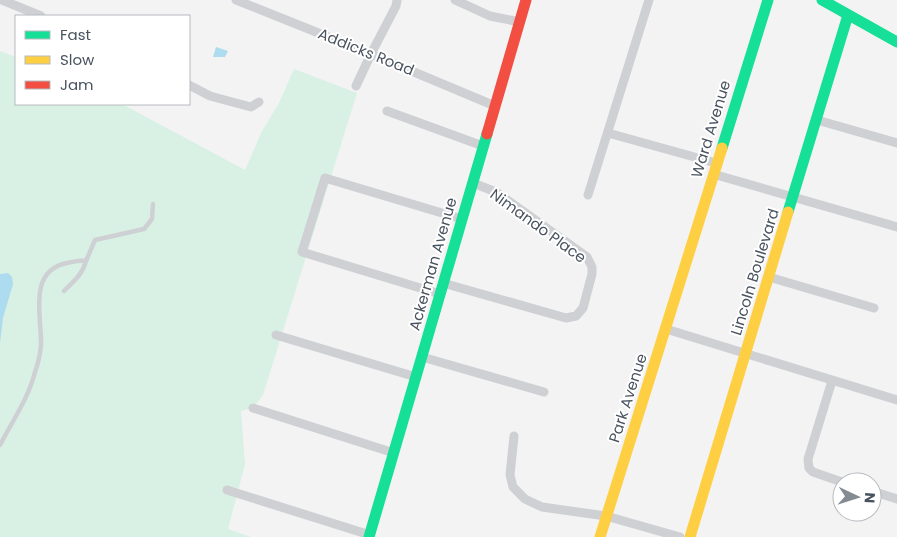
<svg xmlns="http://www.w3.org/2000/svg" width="897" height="537" font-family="Poppins,sans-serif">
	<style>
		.green { fill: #d8f1e4 }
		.water { fill: #addbef }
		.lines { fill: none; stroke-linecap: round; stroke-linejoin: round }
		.lane { stroke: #ced0d3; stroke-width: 4.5 }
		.street { stroke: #ced0d3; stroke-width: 9 }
		.fast { stroke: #16e098; stroke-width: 11 }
		.slow { stroke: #ffcf43; stroke-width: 11 }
		.jam { stroke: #f24e42; stroke-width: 11 }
		.labels { text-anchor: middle; stroke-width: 4; stroke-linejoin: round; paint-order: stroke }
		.street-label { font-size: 15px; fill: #49535f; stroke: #fff }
	</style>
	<rect width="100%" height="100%" fill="#f3f3f3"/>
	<polygon class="green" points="0,51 16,57 16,104 122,104 245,170 262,131 279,103 294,69 357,93 263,395 253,408 241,411 245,464 228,529 251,537 0,537"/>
	<g class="water">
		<polygon points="216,47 228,51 225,57 213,57"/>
		<polygon points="8,273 12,277 13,284 3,318 0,343 0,274"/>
	</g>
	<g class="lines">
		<g class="lane">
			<polyline points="86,261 95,240 144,229 152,219 153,204"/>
			<path d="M0,445C12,422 29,397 35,372C38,364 40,354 41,346C42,317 27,271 67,263C73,262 79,260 86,261C83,274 73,282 64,291"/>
		</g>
		<g class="street">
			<polyline points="2,0 41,16"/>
			<polyline points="236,0 371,54 495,106"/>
			<polyline points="455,0 490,16 520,22"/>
			<polyline points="189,85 210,96 251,107 259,102"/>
			<polyline points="356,86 371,54 396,6 397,0"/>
			<polyline points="387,111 483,146"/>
			<polyline points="817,120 897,143"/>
			<polyline points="608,133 716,163"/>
			<polyline points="713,174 897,227"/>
			<polyline points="588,195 649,0"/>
			<polyline points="769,277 874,308"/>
			<polyline points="443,283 566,318 576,316 583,308 592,274 592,267 587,257 496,192 473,183"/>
			<polyline points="440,294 302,252 325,178 462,219"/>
			<polyline points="666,329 897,400"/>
			<polyline points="276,335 416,377"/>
			<polyline points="422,357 544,392"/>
			<polyline points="832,381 808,459 809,468 813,472 842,482"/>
			<polyline points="253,408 394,453"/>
			<polyline points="514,436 510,475 513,487 525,499 542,507 606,516 680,537"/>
			<polyline points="227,490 370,535"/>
			<polyline points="872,491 897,499"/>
		</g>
		<g class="fast">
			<polyline points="822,0 897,42"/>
			<polyline points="722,148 768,0"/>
			<polyline points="788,212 848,15"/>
			<polyline points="369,537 487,134"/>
		</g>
		<g class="slow">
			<polyline points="600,537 722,148"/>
			<polyline points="690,537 788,212"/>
		</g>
		<polyline class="jam" points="487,134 526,0"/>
	</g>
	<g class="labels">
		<g class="street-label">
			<text transform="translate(366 52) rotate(22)" y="5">Addicks Road</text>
			<text transform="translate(711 129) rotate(-73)" y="5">Ward Avenue</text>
			<text transform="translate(538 226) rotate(36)" y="5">Nimando Place</text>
			<text transform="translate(433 264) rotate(-74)" y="5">Ackerman Avenue</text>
			<text transform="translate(755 272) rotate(-73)" y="5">Lincoln Boulevard</text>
			<text transform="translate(628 398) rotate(-72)" y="5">Park Avenue</text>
		</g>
	</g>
	<rect x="15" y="15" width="175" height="90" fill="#ffffff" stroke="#b6babf"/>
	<rect x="25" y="31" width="25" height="8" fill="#16e098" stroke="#b6babf"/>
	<text x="60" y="40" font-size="15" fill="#49535f">Fast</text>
	<rect x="25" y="56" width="25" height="8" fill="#ffcf43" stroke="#b6babf"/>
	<text x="60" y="65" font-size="15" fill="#49535f">Slow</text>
	<rect x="25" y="81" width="25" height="8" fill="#f24e42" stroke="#b6babf"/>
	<text x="60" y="90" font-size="15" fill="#49535f">Jam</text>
	<g transform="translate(857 497) rotate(94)"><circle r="24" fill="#ffffff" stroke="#b6babf"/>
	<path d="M0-4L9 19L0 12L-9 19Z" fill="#848b93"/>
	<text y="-8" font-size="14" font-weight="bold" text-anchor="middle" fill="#49535f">N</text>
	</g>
</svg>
